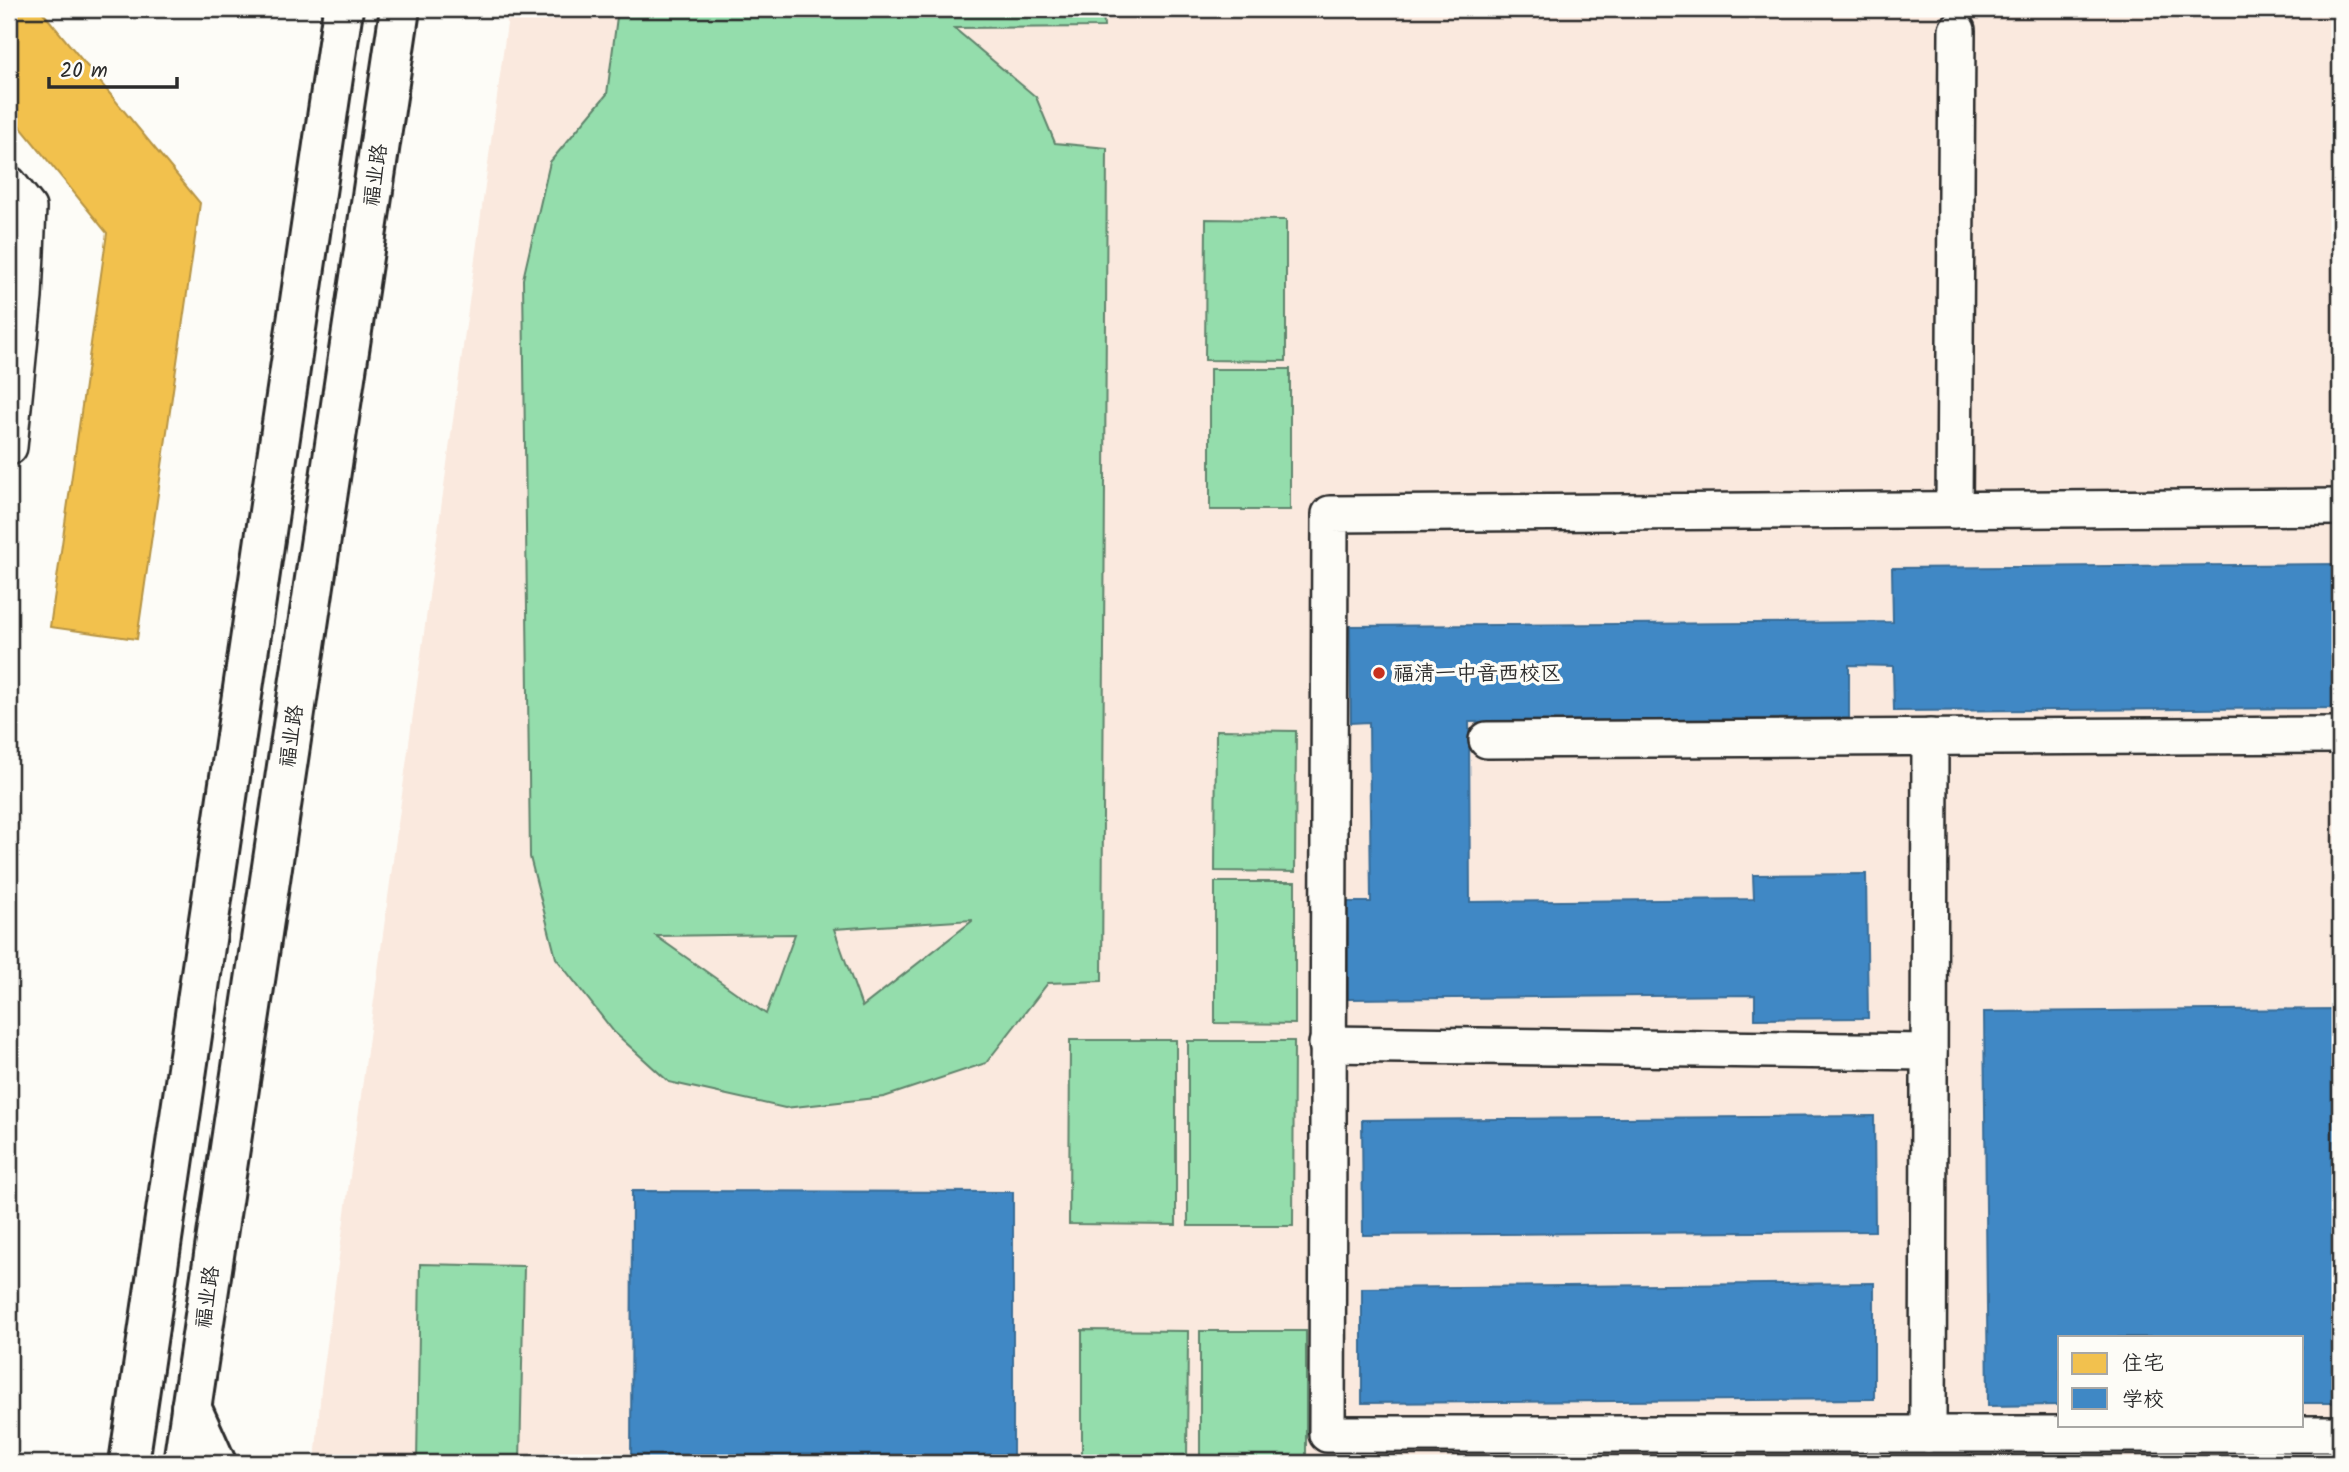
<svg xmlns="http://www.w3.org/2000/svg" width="2349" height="1472" font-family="Kalam,'LXGW WenKai TC',sans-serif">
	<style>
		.built { fill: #fae9de; fill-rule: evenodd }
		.green { fill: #94ddac; stroke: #60846c; stroke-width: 2; fill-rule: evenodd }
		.homes { fill: #f2c14e; stroke: #b69444; stroke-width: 2 }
		.schools { fill: #3f88c5; stroke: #396c97; stroke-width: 2 }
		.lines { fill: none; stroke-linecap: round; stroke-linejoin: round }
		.minor-casing { stroke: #2b2b2b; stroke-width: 40 }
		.tertiary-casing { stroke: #2b2b2b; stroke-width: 44 }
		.minor { stroke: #fdfcf7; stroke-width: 35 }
		.tertiary { stroke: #fdfcf7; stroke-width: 38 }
		.poi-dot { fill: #c8321e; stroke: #fdfcf7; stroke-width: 2.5 }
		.labels { text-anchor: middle; stroke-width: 7; stroke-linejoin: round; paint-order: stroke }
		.street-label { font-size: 21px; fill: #2b2b2b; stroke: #fdfcf7 }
		.poi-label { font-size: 21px; fill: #2b2b2b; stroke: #fdfcf7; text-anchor: start }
	</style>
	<rect width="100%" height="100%" fill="#fdfcf7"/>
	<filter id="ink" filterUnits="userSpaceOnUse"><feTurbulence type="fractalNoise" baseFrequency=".0143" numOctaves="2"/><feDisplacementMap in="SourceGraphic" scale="14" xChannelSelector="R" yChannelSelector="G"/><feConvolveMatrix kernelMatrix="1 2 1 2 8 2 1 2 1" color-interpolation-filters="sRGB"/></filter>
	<g filter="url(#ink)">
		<path class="built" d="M509,9H2340V1463H315L321,1389ZM2060,1337H2302V1425H2060Z"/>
		<g class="green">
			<path d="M618,9H1103L1104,27L954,28L1036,97L1055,143L1107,148L1102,981L1048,983L986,1063L884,1097L785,1108L669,1082L614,1032L556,958L530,857L523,279L550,162L607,94ZM972,920V921L862,1007L834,929ZM795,934L766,1014L656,936H657Z"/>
			<polygon points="1206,219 1286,220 1286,361 1205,360"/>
			<rect x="1210" y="369" width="80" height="141"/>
			<polygon points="1216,730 1296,731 1295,872 1215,871"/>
			<polygon points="1215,882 1295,882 1295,1024 1215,1023"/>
			<polygon points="1070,1040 1176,1040 1176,1225 1069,1224"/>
			<polygon points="1188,1041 1294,1041 1293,1226 1188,1226"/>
			<polygon points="420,1264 524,1266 520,1463 417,1463"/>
			<polygon points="1082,1330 1188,1331 1187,1463 1082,1463"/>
			<rect x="1200" y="1331" width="106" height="132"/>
		</g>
		<polygon class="homes" points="9,9 40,9 200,203 137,639 50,627 107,233 9,113"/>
		<g class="schools">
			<polygon points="2340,564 2340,708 1894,711 1893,666 1849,665 1849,718 1469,722 1470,902 1754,899 1753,875 1866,874 1868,1018 1755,1019 1755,995 1348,999 1347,902 1371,902 1369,722 1351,723 1350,626 1893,622 1892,568"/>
			<polygon points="2340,1009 2340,1403 2302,1403 2302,1337 2060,1337 2060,1405 1988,1406 1984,1012"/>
			<polygon points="1874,1116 1875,1231 1363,1235 1362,1120"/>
			<polygon points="632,1191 1013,1192 1013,1463 631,1463"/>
			<polygon points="1874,1283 1874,1399 1362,1403 1362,1288"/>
		</g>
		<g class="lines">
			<defs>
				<g id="minor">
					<polyline points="9,184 28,208 24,297 9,447"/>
					<polyline points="2340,507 1330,514 1327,1434 2340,1434"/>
					<polyline points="1954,510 1957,30"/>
					<polyline points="1487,740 2340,735"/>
					<polyline points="1327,1044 1929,1052"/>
					<polyline points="1928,1434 1930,737"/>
				</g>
				<g id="tertiary">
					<polyline points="191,1407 216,1463"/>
					<polyline points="129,1463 343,9"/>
					<polyline points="183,1463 400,9"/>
				</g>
			</defs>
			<use href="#minor" class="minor-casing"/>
			<use href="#tertiary" class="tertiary-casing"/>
			<use href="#minor" class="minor"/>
			<use href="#tertiary" class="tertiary"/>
		</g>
	</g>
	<circle class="poi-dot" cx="1379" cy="673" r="7"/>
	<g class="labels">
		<g class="street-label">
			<text transform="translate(375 175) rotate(-82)" y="7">福业路</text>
			<text transform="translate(291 736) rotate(-82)" y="7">福业路</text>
			<text transform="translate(207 1297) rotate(-82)" y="7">福业路</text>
		</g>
		<g class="poi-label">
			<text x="1393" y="680">福清一中音西校区</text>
		</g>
	</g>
	<rect width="2349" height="1472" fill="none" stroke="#fdfcf7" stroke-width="35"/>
	<rect x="18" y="18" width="2314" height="1437" fill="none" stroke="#2b2b2b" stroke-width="2.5" filter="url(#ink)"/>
	<rect x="2058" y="1336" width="245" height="91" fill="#fdfcf7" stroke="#a9a8a5" stroke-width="2"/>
	<rect x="2072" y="1353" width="35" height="21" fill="#f2c14e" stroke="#a9a8a5" stroke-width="2"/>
	<text x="2122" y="1370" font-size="21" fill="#2b2b2b">住宅</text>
	<rect x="2072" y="1388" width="35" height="21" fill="#3f88c5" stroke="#a9a8a5" stroke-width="2"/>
	<text x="2122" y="1406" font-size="21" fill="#2b2b2b">学校</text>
	<path d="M49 77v10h128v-10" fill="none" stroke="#2b2b2b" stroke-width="3.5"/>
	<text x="60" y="77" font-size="21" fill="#2b2b2b" stroke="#fdfcf7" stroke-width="5" paint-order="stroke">20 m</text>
</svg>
